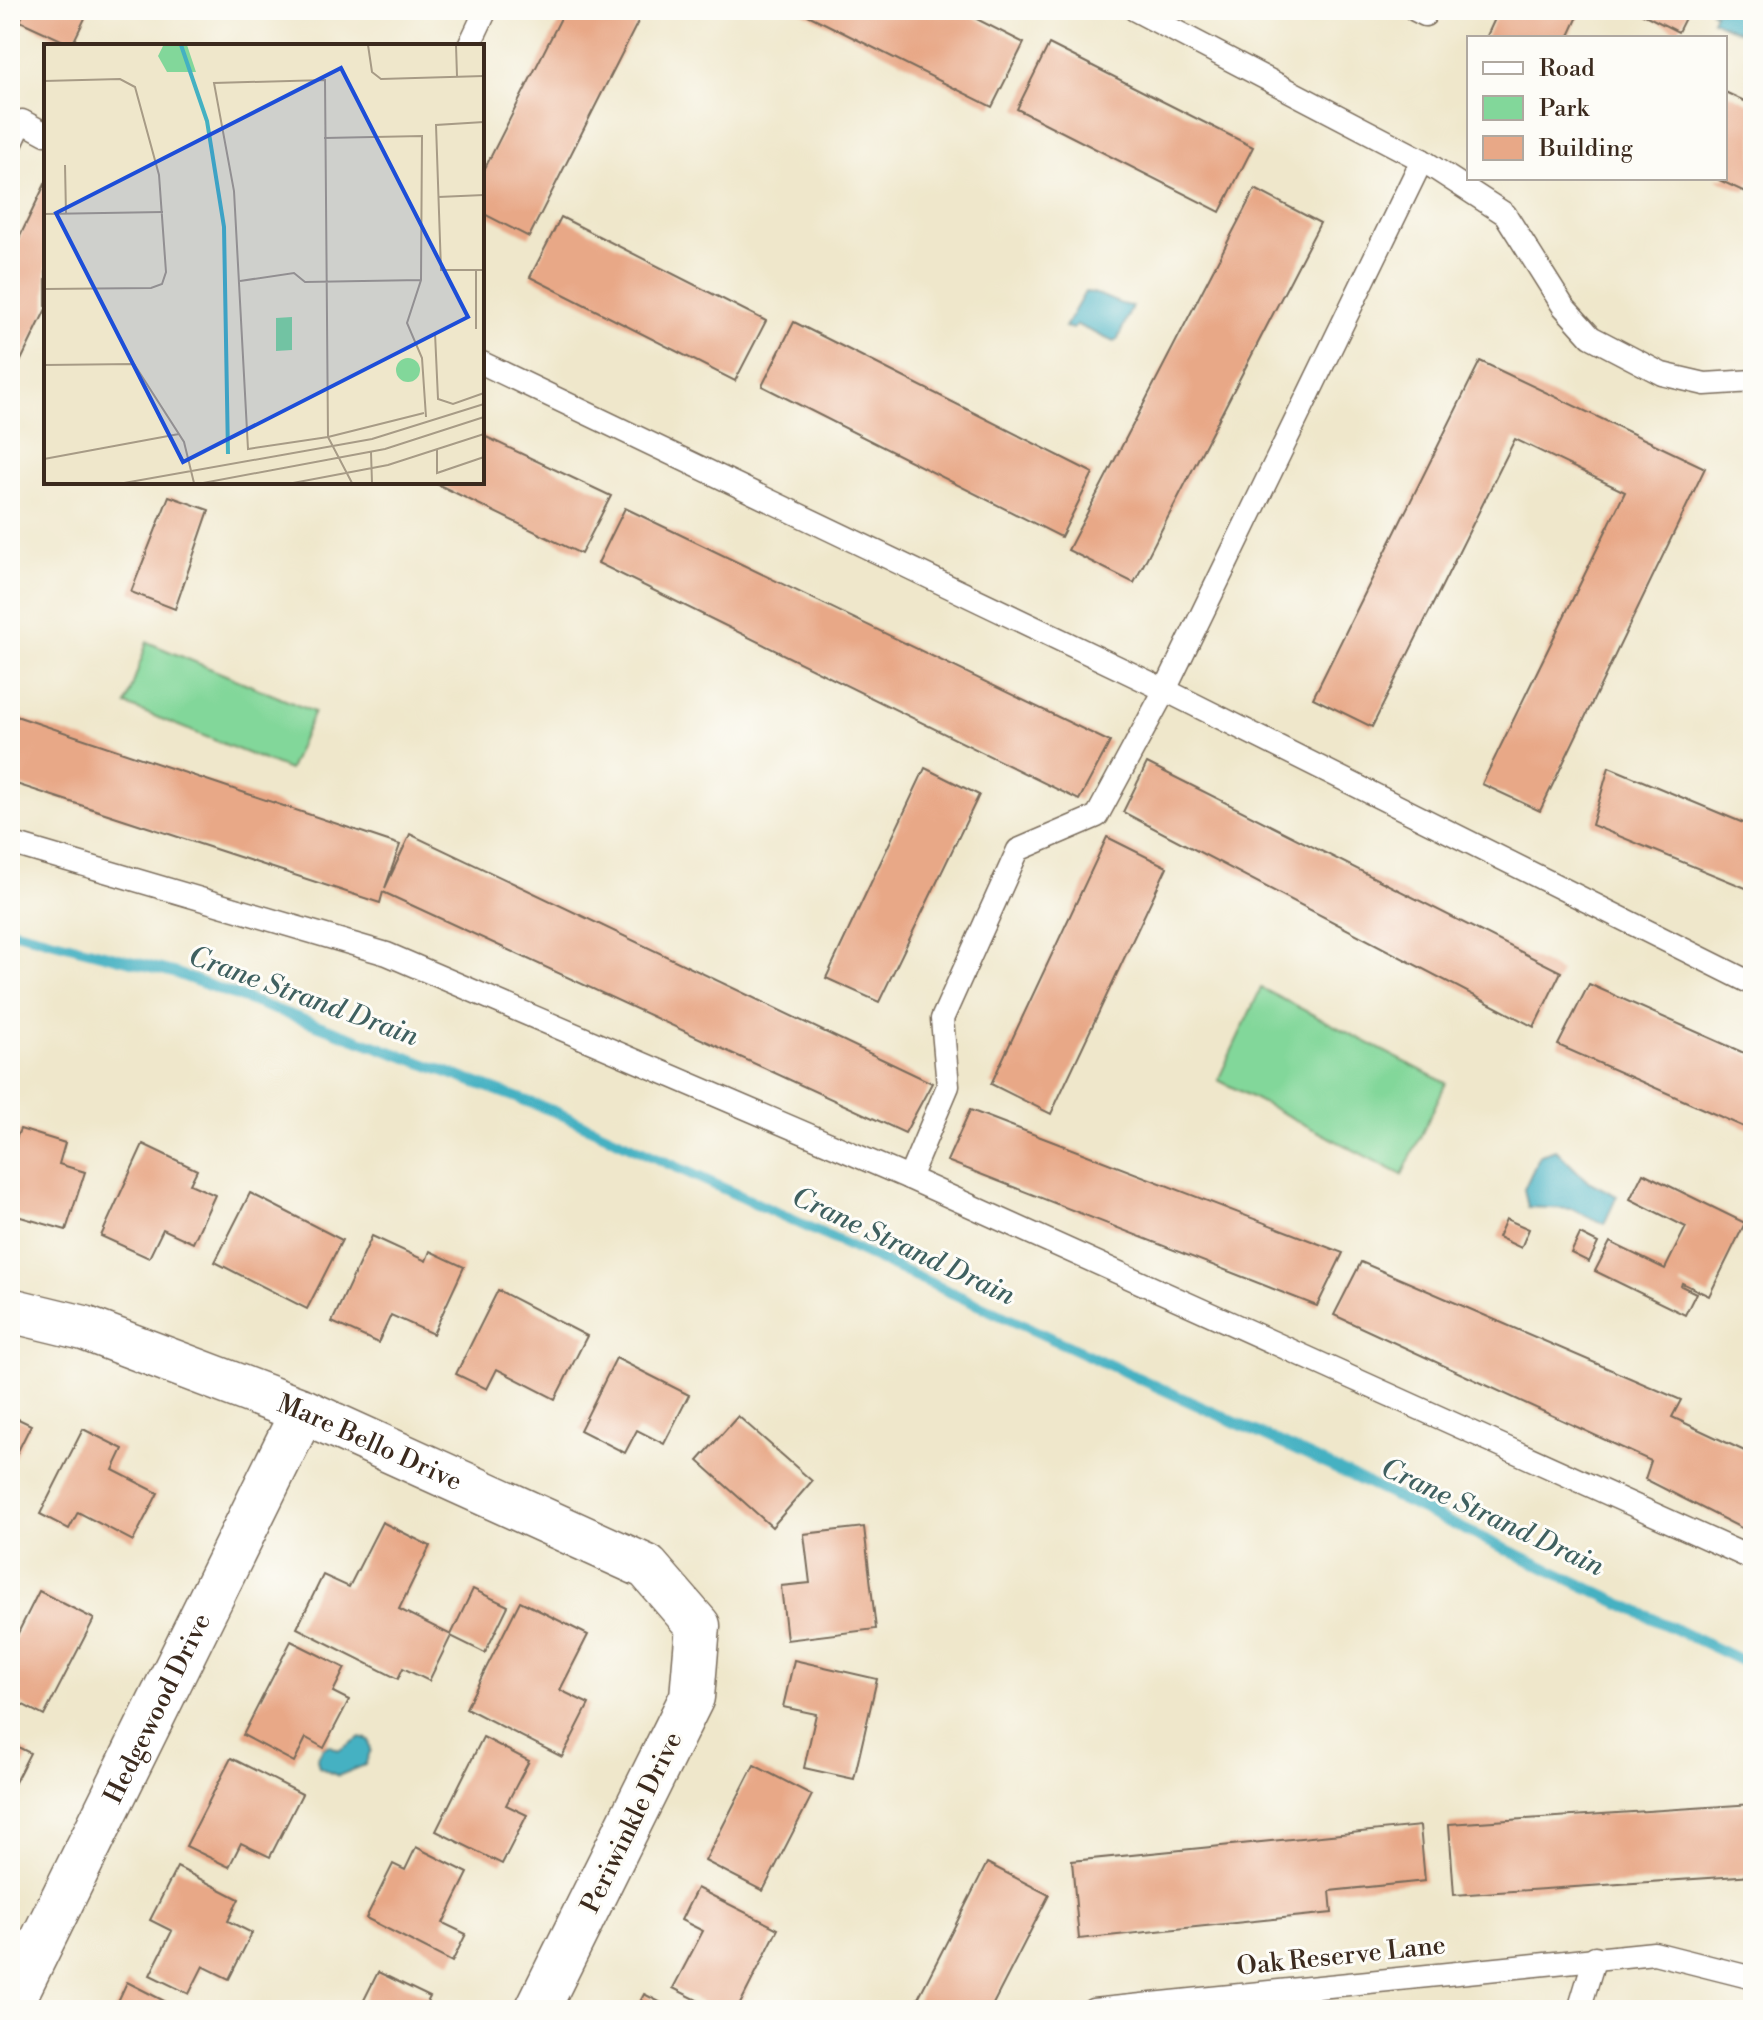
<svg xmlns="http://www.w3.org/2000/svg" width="1763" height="2020" font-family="'Libre Bodoni',serif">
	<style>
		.green { fill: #82d79a; stroke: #5e805c; stroke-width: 2 }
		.water { fill: #44b1c2; stroke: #406e70; stroke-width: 2 }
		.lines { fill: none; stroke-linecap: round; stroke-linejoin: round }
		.stream { stroke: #44b1c2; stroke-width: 11 }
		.building { fill: #e8a887 }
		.service-casing { stroke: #7a6c5b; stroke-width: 25 }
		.minor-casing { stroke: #7a6c5b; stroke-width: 47 }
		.service { stroke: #fff; stroke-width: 22 }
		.minor { stroke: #fff; stroke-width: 44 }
		.labels { text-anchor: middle; stroke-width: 6; stroke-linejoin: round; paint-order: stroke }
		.street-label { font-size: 26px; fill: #3b2a1e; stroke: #fdfcf7 }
		.water-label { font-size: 28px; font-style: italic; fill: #3f6060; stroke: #fdfcf7 }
		.inset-river { fill: none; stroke: #44b1c2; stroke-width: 4 }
		.inset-road { fill: none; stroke: #a79b86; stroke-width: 2 }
		.view { fill: #1d4ed8; fill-opacity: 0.15; stroke: #1d4ed8; stroke-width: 4 }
		.inset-edge { fill: none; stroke: #3b2a1e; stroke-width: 4 }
	</style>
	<rect width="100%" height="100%" fill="#fdfcf7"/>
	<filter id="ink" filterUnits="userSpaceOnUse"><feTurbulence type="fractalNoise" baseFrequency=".0125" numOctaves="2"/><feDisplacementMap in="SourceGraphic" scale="16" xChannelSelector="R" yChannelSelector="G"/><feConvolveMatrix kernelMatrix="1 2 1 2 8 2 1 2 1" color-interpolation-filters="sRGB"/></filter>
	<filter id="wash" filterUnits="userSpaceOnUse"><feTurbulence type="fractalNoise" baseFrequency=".006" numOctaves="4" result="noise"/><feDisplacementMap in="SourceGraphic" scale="32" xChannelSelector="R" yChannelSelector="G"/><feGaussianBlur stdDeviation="1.8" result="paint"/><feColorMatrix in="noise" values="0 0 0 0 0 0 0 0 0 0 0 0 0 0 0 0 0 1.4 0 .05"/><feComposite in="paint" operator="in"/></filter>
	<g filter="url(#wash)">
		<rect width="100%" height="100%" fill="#efe7cb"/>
		<g class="green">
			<polygon points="147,642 314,712 289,770 126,705"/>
			<polygon points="1261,988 1446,1083 1402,1175 1218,1080"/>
		</g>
		<g class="water">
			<polygon points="1753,10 1753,38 1712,20 1715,13 1710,11"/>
			<path d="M1085,292C1102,292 1116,306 1132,306L1118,339L1114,342L1077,325L1073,329L1065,327Z"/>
			<polygon points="1556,1150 1586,1180 1617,1196 1604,1224 1572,1209 1528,1207 1524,1189 1540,1155"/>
			<polygon points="361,1737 369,1740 371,1750 365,1765 338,1776 319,1767 317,1759 323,1748 329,1745 339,1750"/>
		</g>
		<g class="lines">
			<polyline class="stream" points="10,930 175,973 556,1112 1311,1457 1753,1666"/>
		</g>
		<g id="blocks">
			<g class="building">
				<polygon points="25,10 89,10 72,45 20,21"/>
				<polygon points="565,10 644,10 529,237 482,213 482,174"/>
				<polygon points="798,10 959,10 1024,43 992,107"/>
				<polygon points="1499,10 1581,10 1568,38 1486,38"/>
				<polygon points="1635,10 1689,10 1678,32"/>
				<polygon points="1049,44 1253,147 1220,212 1017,109"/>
				<polygon points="1725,92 1753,105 1753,175 1745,192 1715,178 1725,178"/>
				<polygon points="46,182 46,309 10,383 10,257"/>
				<polygon points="1255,189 1320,223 1134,583 1068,550"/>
				<polygon points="561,217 766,321 735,381 530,277"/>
				<polygon points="794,322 1093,473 1061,537 762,386"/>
				<polygon points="1480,361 1705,468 1540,811 1482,784 1625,492 1515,439 1372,727 1313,698"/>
				<polygon points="482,435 611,496 581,554 433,482 482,482"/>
				<polygon points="169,496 209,510 175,609 131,592"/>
				<polygon points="625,508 1110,742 1079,800 598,563"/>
				<polygon points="10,714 400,845 385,888 410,834 932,1083 905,1133 383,892 380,903 10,782"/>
				<polygon points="1147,763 1561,972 1534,1027 1123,812"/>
				<polygon points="1609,767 1753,827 1753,891 1592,825"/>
				<polygon points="925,768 979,795 879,1002 826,978"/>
				<polygon points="1107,837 1167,867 1051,1114 991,1084"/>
				<polygon points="1589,984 1753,1057 1753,1131 1558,1045"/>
				<polygon points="970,1110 1343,1253 1317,1306 947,1161"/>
				<polygon points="20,1129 65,1143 59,1164 85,1172 66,1230 10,1214 10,1153"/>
				<polygon points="143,1144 197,1170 190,1184 215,1195 193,1243 163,1229 149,1258 101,1236"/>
				<polygon points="1643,1173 1745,1223 1709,1296 1682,1283 1681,1286 1696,1293 1685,1315 1595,1271 1610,1242 1665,1269 1686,1227 1630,1199"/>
				<polygon points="250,1193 342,1240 307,1309 215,1262"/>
				<polygon points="1506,1219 1529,1229 1521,1248 1498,1237"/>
				<polygon points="1580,1234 1598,1243 1589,1262 1571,1253"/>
				<polygon points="372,1236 426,1261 430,1251 464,1267 433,1334 391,1315 378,1343 332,1322"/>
				<polygon points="1361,1262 1681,1400 1672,1417 1753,1455 1753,1534 1645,1479 1651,1461 1334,1315"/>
				<polygon points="498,1290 587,1336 555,1399 497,1369 487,1389 456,1374"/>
				<polygon points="616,1358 689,1395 664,1444 637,1430 625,1453 580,1430"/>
				<polygon points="10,1415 31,1425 10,1467"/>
				<polygon points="738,1416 812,1481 772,1527 698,1461"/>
				<polygon points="83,1429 123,1449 113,1470 158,1493 133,1541 78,1512 69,1529 40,1514"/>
				<polygon points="382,1522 430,1546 399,1609 451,1635 473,1589 508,1606 485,1653 451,1636 429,1681 403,1668 398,1679 297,1628 323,1575 349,1587"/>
				<polygon points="864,1527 876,1629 787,1640 781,1586 810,1583 804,1534"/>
				<polygon points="39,1591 94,1619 44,1716 10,1698 10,1649"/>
				<polygon points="520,1601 588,1635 560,1690 589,1704 562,1757 466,1708"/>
				<polygon points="291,1641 345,1668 333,1692 349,1700 324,1748 306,1738 294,1762 243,1735"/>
				<polygon points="794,1660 877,1679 854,1779 804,1768 816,1714 783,1707"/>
				<polygon points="483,1737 529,1761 506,1805 527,1815 502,1864 436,1831"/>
				<polygon points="10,1743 30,1753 10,1792"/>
				<polygon points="231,1758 302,1794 270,1857 241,1843 229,1867 186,1846"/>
				<polygon points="754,1765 812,1795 763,1891 705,1861"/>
				<polygon points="1753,1804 1753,1875 1454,1895 1449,1824"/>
				<polygon points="1420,1826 1425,1881 1330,1891 1332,1913 1079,1939 1072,1861"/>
				<polygon points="416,1847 468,1873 443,1923 466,1934 452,1962 366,1918 393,1864 405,1870"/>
				<polygon points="987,1863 1049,1895 990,2010 912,2010"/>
				<polygon points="177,1867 239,1899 228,1921 252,1933 229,1979 203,1966 189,1994 150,1975 172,1931 150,1920"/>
				<polygon points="697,1888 778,1929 737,2010 717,2010 673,1988 703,1931 681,1920"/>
				<polygon points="378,1972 430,1997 423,2010 359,2010"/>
				<polygon points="127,1982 176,2007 174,2010 114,2010"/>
				<polygon points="644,1994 675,2010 636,2010"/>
			</g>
		</g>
	</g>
	<g filter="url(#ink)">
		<use href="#blocks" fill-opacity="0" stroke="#7a6c5b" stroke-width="2"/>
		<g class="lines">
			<defs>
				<g id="service">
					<polyline points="1135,10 1422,160 1505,214 1563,306 1591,337 1662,374 1705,384 1753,381"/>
					<polyline points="1415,10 1425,15 1428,10"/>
					<polyline points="469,46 486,10"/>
					<polyline points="10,147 22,121 46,134"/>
					<polyline points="482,363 1165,690 1753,984"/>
					<polyline points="10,843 387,954 909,1178 1753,1559"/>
					<polyline points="909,1178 948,1086 942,1019 1018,850 1097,816 1165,690 1422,160"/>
					<polyline points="1093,2010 1654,1953 1753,1978"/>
					<polyline points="1579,2010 1595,1957"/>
				</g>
				<g id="minor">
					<path id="s1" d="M10,1310L84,1328L303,1411L647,1567L698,1626L692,1697L537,2010"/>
					<path id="s2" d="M10,2006L303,1411"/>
				</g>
			</defs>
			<use href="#service" class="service-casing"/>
			<use href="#minor" class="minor-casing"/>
			<use href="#service" class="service"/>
			<use href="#minor" class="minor"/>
		</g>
	</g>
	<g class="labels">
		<g class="street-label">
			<text dy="9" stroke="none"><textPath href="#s1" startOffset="384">Mare Bello Drive</textPath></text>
			<text dy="9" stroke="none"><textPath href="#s2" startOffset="332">Hedgewood Drive</textPath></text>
			<text transform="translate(631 1822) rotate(-64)" y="9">Periwinkle Drive</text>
			<text transform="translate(1341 1955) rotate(-6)" y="9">Oak Reserve Lane</text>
		</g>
		<g class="water-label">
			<text transform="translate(304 995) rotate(20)" y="10">Crane Strand Drain</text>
			<text transform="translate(904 1245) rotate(25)" y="10">Crane Strand Drain</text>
			<text transform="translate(1493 1516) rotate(25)" y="10">Crane Strand Drain</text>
		</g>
	</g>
	<g transform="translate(44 44)">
		<rect width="440" height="440" fill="#efe7cb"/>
		<path d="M143,1L152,28H123L114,12L119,2ZM248,273V306L232,307V274ZM352 326a12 12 0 1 1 24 0a12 12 0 1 1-24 0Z" fill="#82d79a"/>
		<path class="inset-river" d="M137,1L163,77L180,183L184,410"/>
		<path class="inset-road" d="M324,1L328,28L337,35L440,32M412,1L413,32M0,37L76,35L91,43L115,131L122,228L118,240L107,244L0,245M440,78L392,81L397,226H440M280,94L378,92L377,236L363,279L378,314L382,373M21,121L22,170M394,153L440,151M0,170L119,168M432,226V285M196,237L250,229L261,238L377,236M391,289L394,355L409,360L440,349M0,321L90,320L140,398L150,439M393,406V429L440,413M327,408L328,439M0,415L135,390M80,439L328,395L440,360M159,439L341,405L440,373M249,439L344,421L440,390M308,439L284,393L281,36L170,39L190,147L204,405L284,393L380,369"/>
		<path class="view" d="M297,24L424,273L139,418L12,169Z"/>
		<rect width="440" height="440" class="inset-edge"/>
	</g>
	<rect width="1763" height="2020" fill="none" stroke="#fdfcf7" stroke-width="40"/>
	<rect x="1467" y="36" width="260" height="144" fill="#fdfcf7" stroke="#afa8a0" stroke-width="2"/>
	<rect x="1483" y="62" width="40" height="12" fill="#ffffff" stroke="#afa8a0" stroke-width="2"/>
	<text x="1539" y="76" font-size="24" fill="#3b2a1e">Road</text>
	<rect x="1483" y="96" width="40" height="24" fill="#82d79a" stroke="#afa8a0" stroke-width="2"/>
	<text x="1539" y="116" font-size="24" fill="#3b2a1e">Park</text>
	<rect x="1483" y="136" width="40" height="24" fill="#e8a887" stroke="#afa8a0" stroke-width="2"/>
	<text x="1539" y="156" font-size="24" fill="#3b2a1e">Building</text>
</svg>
